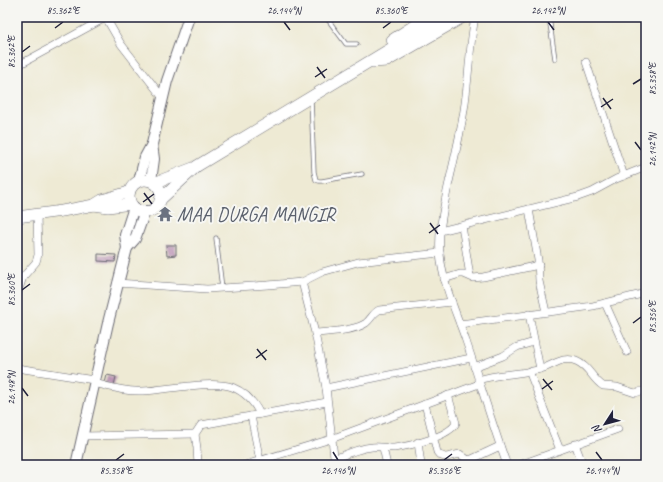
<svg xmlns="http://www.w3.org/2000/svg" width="663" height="482" font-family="Caveat,sans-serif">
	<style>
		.building { fill: url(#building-back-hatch) }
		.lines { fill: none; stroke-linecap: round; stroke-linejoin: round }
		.service-casing { stroke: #696871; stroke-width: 5 }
		.minor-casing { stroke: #696871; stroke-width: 8 }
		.secondary-casing { stroke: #696871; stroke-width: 12 }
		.primary-casing { stroke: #696871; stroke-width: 12 }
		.service { stroke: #fff; stroke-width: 3.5 }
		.minor { stroke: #fff; stroke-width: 7 }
		.secondary { stroke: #fff; stroke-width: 10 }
		.primary { stroke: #fff; stroke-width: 11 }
		.ticks { fill: none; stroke: #22223b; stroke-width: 1.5 }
		.labels { text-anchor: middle; stroke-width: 4; stroke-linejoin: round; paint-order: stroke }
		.worship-label { font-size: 20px; fill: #5b616d; stroke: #f6f6f2; text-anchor: start }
		.neatline { fill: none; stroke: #22223b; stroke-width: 1.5 }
		.ticks-label { font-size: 10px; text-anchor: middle; fill: #22223b }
	</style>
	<defs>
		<pattern id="building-back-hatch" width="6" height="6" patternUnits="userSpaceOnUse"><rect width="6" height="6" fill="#c19cbb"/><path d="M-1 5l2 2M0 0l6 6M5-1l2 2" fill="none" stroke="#9c7f99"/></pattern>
	</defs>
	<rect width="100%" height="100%" fill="#f6f6f2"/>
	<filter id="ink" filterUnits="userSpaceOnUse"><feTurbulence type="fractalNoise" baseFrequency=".025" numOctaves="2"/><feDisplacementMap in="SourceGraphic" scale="8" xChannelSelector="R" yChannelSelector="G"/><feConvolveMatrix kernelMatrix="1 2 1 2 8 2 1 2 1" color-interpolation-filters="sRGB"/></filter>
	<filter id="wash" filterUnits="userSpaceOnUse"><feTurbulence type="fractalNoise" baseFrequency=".012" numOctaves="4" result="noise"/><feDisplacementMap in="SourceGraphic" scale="16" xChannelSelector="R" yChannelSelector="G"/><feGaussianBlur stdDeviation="0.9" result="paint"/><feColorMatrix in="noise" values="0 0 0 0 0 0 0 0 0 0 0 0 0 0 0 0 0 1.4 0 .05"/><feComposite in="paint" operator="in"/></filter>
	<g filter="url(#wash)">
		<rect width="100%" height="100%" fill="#eeead4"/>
		<g id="blocks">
			<g class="building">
				<polygon points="166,245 176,245 176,255 167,256"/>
				<polygon points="98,254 116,255 115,262 98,261"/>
				<polygon points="107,375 116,377 114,385 105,383"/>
			</g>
		</g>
	</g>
	<g filter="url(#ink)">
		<use href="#blocks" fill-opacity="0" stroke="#696871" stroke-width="1"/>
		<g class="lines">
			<defs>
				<g id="service">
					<polyline points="326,17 346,44 357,44"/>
					<polyline points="549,17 555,59"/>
					<polyline points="311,100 314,172 316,180 319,181 322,181 362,174"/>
					<polyline points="216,238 222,288"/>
				</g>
				<g id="minor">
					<path d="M475,17C469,48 469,79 464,110C460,137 453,164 447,191C443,212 438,233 440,254C443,285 456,312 466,341C480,382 492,424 507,465"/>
					<polyline points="106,18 121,44 163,98"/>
					<polyline points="586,62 624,176"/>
					<polyline points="17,66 107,17"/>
					<polyline points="529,209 538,260 539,281 546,312"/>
					<polyline points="462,226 470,276"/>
					<polyline points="440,231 578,197 592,192 616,179 646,167"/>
					<polyline points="444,279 460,274 464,274 473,278 483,277 539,265"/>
					<polyline points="302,282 315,333 326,388 335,465"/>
					<polyline points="117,283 207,289 268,285 302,282 322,272 358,262 440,253"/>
					<polyline points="17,295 23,277 36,262 38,255 37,214"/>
					<polyline points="605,303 627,352"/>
					<polyline points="529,314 540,369"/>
					<polyline points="460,324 593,306 646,293"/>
					<path d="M315,333C328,332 355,331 366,323C371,319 373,313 379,310L452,302"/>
					<polyline points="474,367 503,356 517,347 534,342"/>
					<polyline points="17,368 94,380"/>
					<polyline points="529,371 560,450"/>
					<path d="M478,380C499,373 523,375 544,368C555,364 564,356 576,361C589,366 592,379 603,386L617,387L635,393L646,390"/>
					<path d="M94,383C110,387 126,392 143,391C166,390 211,380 232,387C245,392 254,402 260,414"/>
					<polyline points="326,388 471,358"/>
					<path d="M425,404L437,452C443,461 452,455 460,454L468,460L472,459L500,446"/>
					<polyline points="251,416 260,461"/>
					<polyline points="82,436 195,434"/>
					<polyline points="418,442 421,465"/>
					<polyline points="575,444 583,465"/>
					<polyline points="383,448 387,465"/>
					<path d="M334,459C346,454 359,448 372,447C380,446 387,448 394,448C409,446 449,437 456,423L448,395"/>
					<polyline points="198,465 197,448 195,434 201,425 327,402"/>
					<polyline points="245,465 331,439 479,384"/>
					<polyline points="519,465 618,429"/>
				</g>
				<g id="secondary">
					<polyline points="139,181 145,157 152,144 167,81 189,17"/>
					<polyline points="151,181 154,159 152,144"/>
					<polyline points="127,248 135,239 145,211"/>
					<polyline points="76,465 108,323 127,248 125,235 134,207"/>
				</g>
				<g id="primary">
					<polyline points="392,40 427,17"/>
					<polyline points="373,62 387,61 392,58 463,17"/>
					<circle cx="145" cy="196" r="16"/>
					<polyline points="154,183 193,168"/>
					<polyline points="160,200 197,166 443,17"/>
					<polyline points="94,205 108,207 131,204"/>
					<polyline points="17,217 62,211 94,205 102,200 129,192"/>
				</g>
			</defs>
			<use href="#service" class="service-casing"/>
			<use href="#minor" class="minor-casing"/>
			<use href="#secondary" class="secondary-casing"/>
			<use href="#primary" class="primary-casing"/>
			<use href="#service" class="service"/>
			<use href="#minor" class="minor"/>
			<use href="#secondary" class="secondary"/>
			<use href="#primary" class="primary"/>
		</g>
	</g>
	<path class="ticks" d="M284,22L290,30M548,22L554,30M55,28L63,22M383,28L391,22M22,52L30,46M317,67L325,78M315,77L327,69M633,84L641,79M603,98L611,109M601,107L613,99M635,142L641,150M144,193L152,204M143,202L154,194M430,223L438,234M429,233L440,225M22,290L30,284M633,323L641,317M257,349L266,360M256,358L267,350M543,379L552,390M22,388L28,396M542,389L553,381M333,452L338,460M596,452L602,460M116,460L124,454M444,460L452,454"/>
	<defs>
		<symbol id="temple-bare" viewBox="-9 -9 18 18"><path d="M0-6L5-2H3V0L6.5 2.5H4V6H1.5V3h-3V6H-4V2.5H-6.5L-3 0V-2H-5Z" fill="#6b7280" stroke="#f6f6f2" stroke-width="2.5" paint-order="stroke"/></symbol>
	</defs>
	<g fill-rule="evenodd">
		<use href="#temple-bare" x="154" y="203" width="22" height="22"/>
	</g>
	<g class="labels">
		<g class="worship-label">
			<text x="177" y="221">MAA DURGA MANGIR</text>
		</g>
	</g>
	<rect width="663" height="482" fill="none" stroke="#f6f6f2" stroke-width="44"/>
	<g transform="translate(605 424) rotate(234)" stroke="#f6f6f2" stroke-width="3" paint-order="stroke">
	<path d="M0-3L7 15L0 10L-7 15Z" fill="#22223b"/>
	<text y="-6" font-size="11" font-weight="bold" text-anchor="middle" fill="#22223b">N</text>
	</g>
	<rect x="22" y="22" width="619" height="438" class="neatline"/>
	<g class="ticks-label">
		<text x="63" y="14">85.362°E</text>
		<text x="284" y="14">26.144°N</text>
		<text x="391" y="14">85.360°E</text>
		<text x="548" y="14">26.142°N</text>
		<text transform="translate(11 52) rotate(-90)" y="4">85.362°E</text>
		<text transform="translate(652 79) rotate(-90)" y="4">85.358°E</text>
		<text transform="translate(652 150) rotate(-90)" y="4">26.142°N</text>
		<text transform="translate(11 290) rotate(-90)" y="4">85.360°E</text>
		<text transform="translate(652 317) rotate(-90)" y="4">85.356°E</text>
		<text transform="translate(11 388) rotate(-90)" y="4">26.148°N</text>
		<text x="116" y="474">85.358°E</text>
		<text x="338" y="474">26.146°N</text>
		<text x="444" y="474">85.356°E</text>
		<text x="602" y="474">26.144°N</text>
	</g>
</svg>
